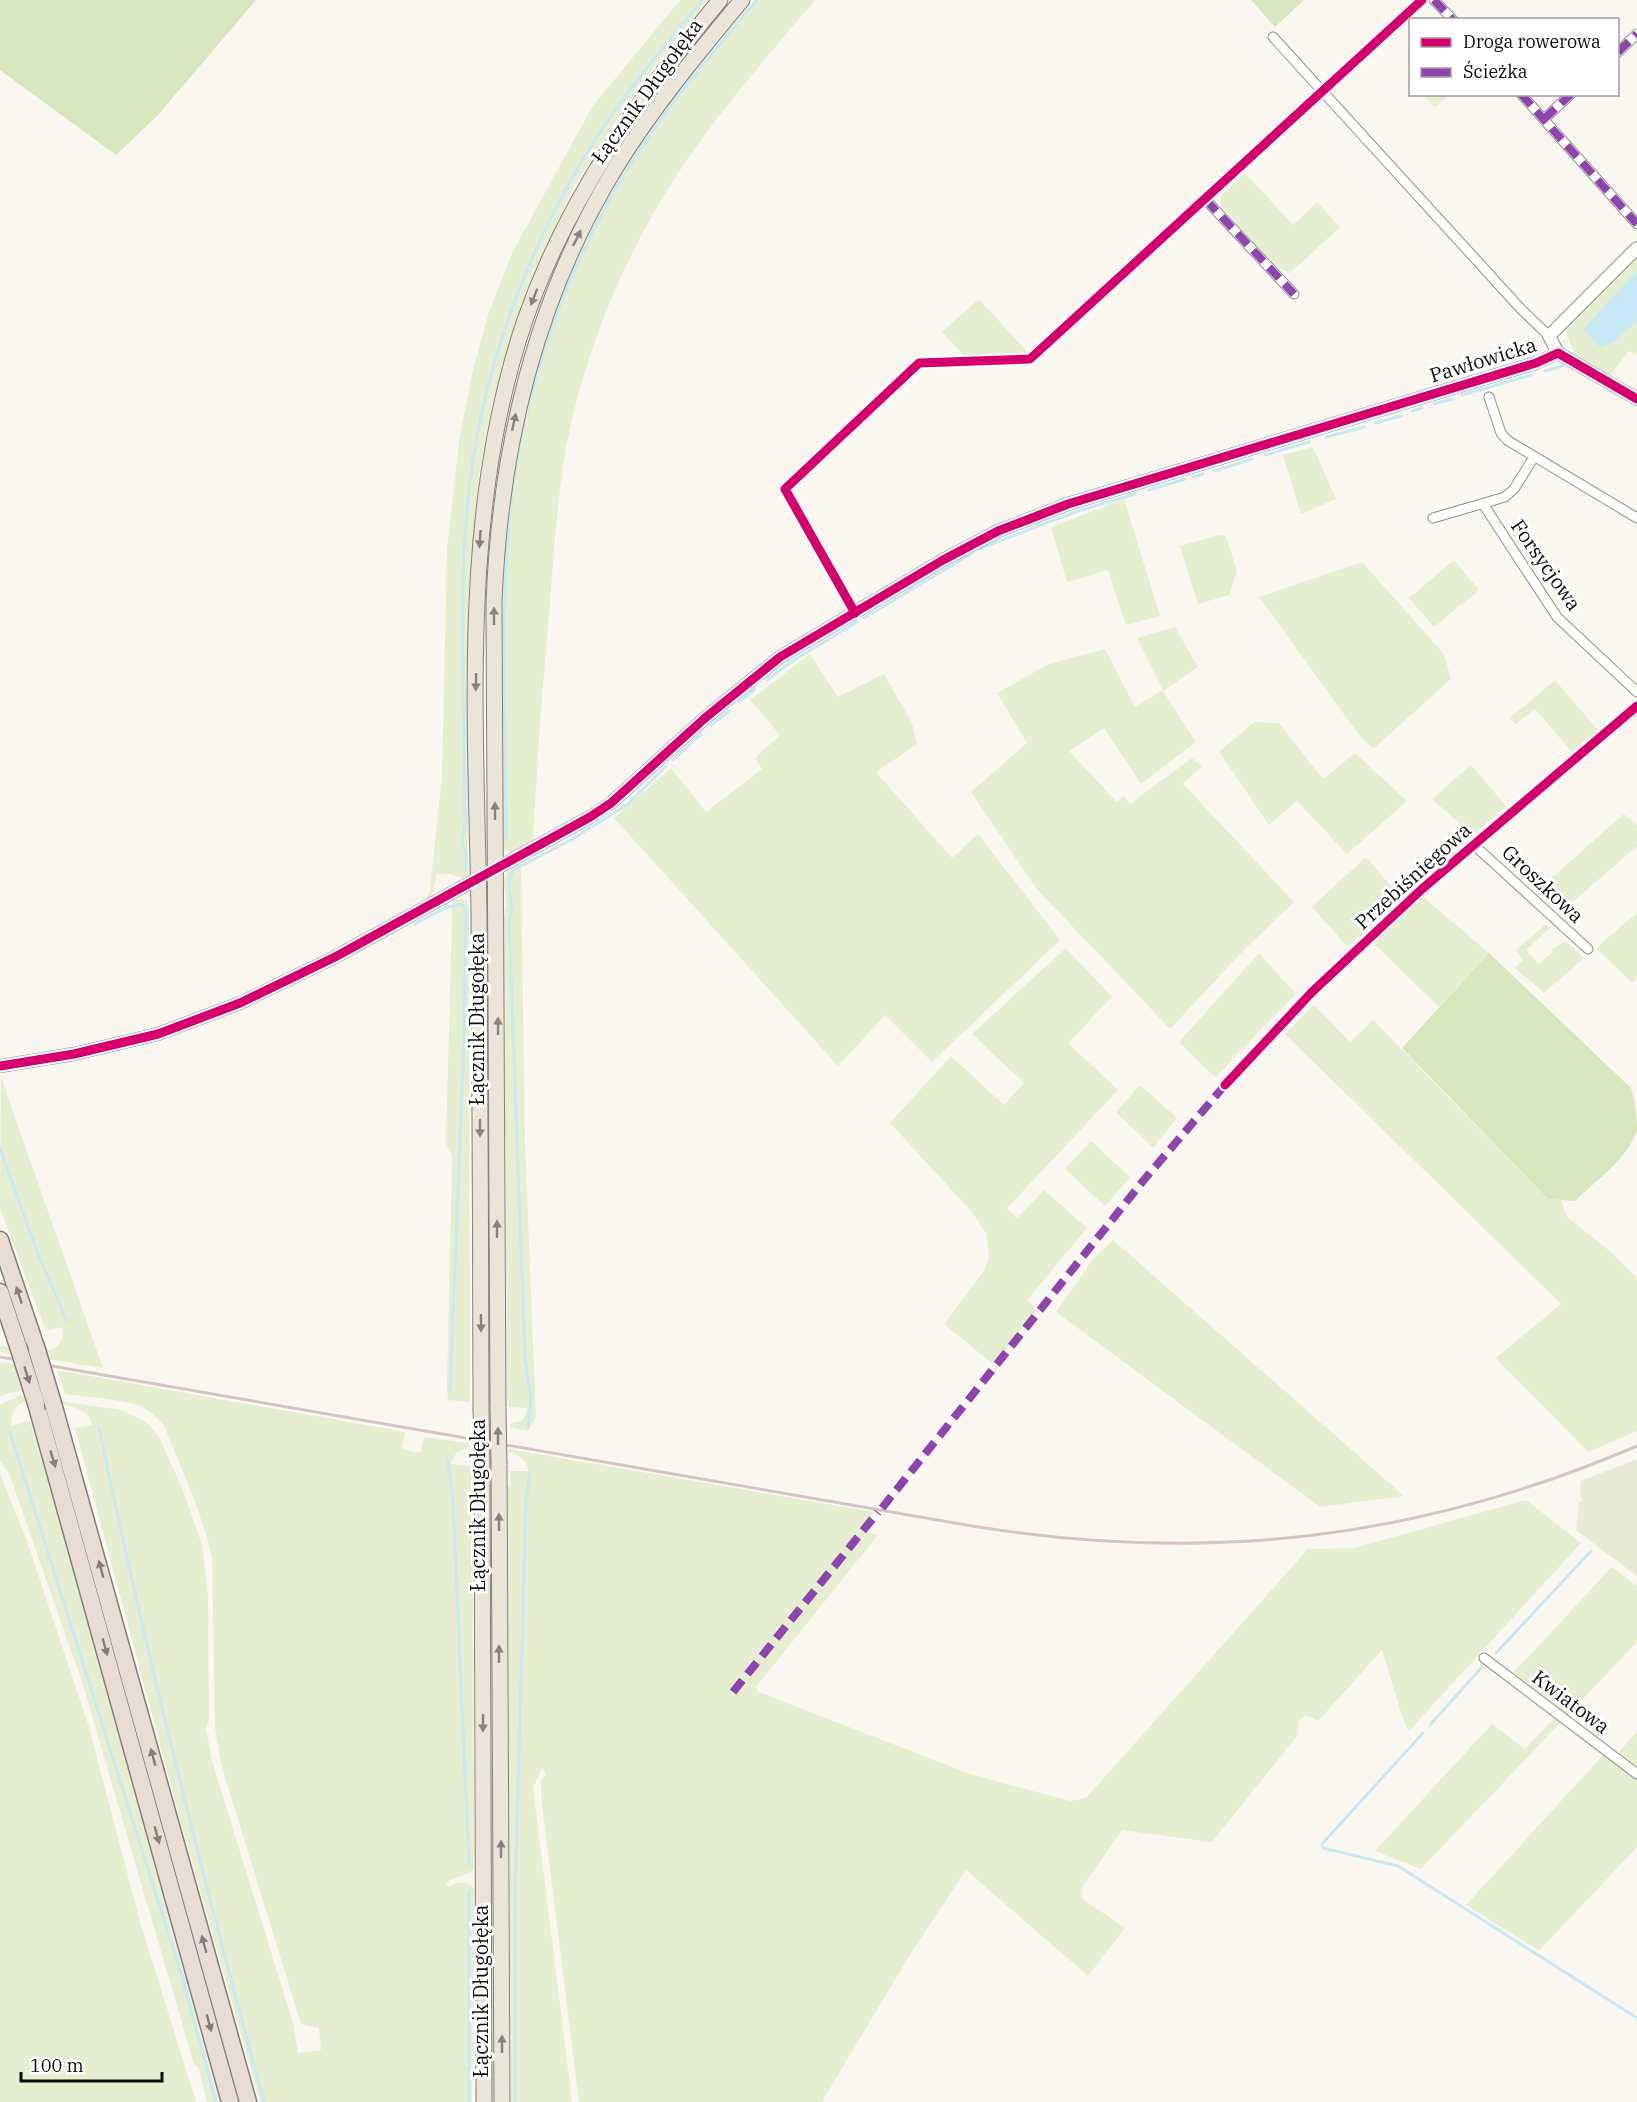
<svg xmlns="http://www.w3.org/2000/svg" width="1637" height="2102" font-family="'IBM Plex Serif',serif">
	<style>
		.green { fill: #e6eed1 }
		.forest { fill: #d7e6bf }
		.cemetery { fill: #e7ead5 }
		.water { fill: #c8e9f3 }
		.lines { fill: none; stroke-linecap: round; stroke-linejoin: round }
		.stream { stroke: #c8e9f3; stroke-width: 3 }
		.minor-casing { stroke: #93928f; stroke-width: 11 }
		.tertiary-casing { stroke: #93928f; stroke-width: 14 }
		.primary-casing { stroke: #807f7c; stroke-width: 17 }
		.motorway-casing { stroke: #807f7c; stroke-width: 19 }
		.minor { stroke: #fefefd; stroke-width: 9 }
		.tertiary { stroke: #fefefd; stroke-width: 12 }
		.primary { stroke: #ebe4d9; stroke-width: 15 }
		.motorway { stroke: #e8dcd5; stroke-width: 16 }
		.rail { stroke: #d6c5c6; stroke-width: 3 }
		.primary-bridge-casing { stroke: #807f7c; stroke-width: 17; stroke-linecap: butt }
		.motorway-bridge-casing { stroke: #807f7c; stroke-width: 19; stroke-linecap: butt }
		.primary-bridge { stroke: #ebe4d9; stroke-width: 15 }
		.motorway-bridge { stroke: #e8dcd5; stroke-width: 16 }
		.quiet { stroke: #8e44ad; stroke-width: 8; stroke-dasharray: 15 8; stroke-linecap: butt }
		.cycleway-casing { stroke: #fff; stroke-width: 13 }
		.cycleway { stroke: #d6006c; stroke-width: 9 }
		.oneway { fill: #87837d }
		.oneway2 { fill: #857e7b }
		.labels { text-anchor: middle; stroke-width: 6; stroke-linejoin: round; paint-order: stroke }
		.street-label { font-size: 20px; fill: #0c0c0c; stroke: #fff }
	</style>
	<rect width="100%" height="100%" fill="#faf7f0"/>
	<g class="green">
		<polygon points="680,0 708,0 637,89 574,186 530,282 492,403 479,473 468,601 468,874 465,879 451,874 437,874 432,896 426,900 430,891 442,775 447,548 460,435 473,370 489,312 512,253 592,107"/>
		<path d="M754,0H815C757,69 696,137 652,216C610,291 578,375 564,461C556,512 553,564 549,616C542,691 537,765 533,840L515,853L506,851L502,842L504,548C515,399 563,255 649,132C680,86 719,43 754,0Z"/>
		<polygon points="1423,95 1449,95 1435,107"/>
		<polygon points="1245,173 1293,225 1317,202 1340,227 1290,273 1276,267 1221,206 1221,195"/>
		<polygon points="1637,253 1637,355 1629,351 1609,376 1577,357 1563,327"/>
		<polygon points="979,299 1029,354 964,356 942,332"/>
		<polygon points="1313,447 1336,499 1301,514 1283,455"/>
		<polygon points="1124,499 1160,616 1126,625 1108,570 1067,582 1051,527"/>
		<polygon points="1219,535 1226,536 1237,571 1229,595 1198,604 1180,546"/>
		<polygon points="1454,560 1479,590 1434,627 1409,598"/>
		<polygon points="1362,562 1444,654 1451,679 1373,749 1359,735 1259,597"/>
		<polygon points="1175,627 1198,667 1163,691 1196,742 1141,784 1104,728 1069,751 1117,802 1124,796 1130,804 1192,758 1202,766 1183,784 1294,902 1245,949 1170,1029 1035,887 971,792 1027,743 997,693 1049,664 1105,649 1135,707 1163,690 1137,638"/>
		<polygon points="810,654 838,697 884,674 912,723 917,744 876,772 952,858 978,834 1060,940 932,1062 885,1015 838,1066 614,818 671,768 706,812 762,769 755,758 780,735 750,700"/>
		<polygon points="1555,680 1598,730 1572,752 1535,709 1516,724 1510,718"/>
		<polygon points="1254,722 1279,723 1323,779 1355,753 1407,801 1347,854 1297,801 1269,825 1219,752"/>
		<polygon points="1471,765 1506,806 1473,835 1432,799"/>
		<polygon points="1624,814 1637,826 1637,846 1561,912 1538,890"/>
		<polygon points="1366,857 1401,898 1348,947 1312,907"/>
		<path d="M521,863L525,1143L536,1417L528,1431L510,1427V1424L523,1420L528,1408L508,1407L507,1393L504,915C513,894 490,877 521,863Z"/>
		<polygon points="1422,896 1489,953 1439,1007 1372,942"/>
		<polygon points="462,899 468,901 469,908 470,1402 448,1400 447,1388 452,1155 446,1144 452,915 453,900"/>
		<polygon points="485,904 491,1157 491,1409 487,1409"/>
		<polygon points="1637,913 1637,978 1632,983 1596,948"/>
		<polygon points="1545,925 1551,927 1526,950 1539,964 1553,952 1552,949 1566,941 1584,958 1544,993 1515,968 1523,960 1516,950"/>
		<polygon points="1066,948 1112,997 1068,1043 1118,1090 1007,1208 1017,1218 1044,1190 1087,1228 1027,1300 1037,1309 994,1365 944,1324 984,1271 989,1257 986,1233 971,1211 890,1123 951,1056 1004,1105 1024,1083 972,1034"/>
		<polygon points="1259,953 1296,994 1215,1077 1179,1042"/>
		<polygon points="1314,1005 1350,1042 1373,1020 1548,1199 1561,1200 1567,1217 1605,1247 1637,1278 1637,1431 1588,1452 1496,1358 1561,1304 1285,1034"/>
		<path d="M1,1074L5,1089L103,1368L0,1352V1346L50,1350C60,1346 65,1337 62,1327L46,1331L0,1208Z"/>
		<polygon points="1140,1085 1177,1118 1153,1148 1116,1112"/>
		<polygon points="1091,1141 1130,1177 1105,1206 1065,1169"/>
		<polygon points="1113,1240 1404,1496 1320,1507 1056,1312 1093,1259"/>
		<polygon points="0,1362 14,1364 22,1390 0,1396"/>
		<path d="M57,1370L405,1432L402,1449L420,1453L424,1437L469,1443V1447L456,1453L451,1464L470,1466L472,1480L474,1868C469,1877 454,1876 446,1883L449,1887L456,1883L466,1882L474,1888L472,2102H260L180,1819L75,1428L92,1425C88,1400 43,1404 23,1402L13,1410L11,1426L30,1421L50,1487L219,2102H207L199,2068L194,2064L83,1685L10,1476L0,1461V1405L20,1395L121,1410L146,1422L158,1435L182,1488L202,1545L208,1595L209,1721L206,1727L212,1761L293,2023L298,2053L321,2050L319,2028L301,2024L221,1764L215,1728L212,1558C202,1513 182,1471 165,1428C162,1420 146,1408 137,1405C121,1399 84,1397 65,1394Z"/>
		<path d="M509,1449L874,1512L860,1530L878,1535L756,1687L759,1692L970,1774L1070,1801L1086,1798L1308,1549L1354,1548L1526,1500L1581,1543L1409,1731L1403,1719L1382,1650L1318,1721L1305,1715L1299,1720L1297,1736L1212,1842L1122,1830L1083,1886L1081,1894L1084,1900L1125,1928L1088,1976L966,1870L911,1953L822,2102H579L541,1797V1781L546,1774L542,1768L533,1788L572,2102H511L507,1487L510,1486V1471H529C527,1461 519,1454 509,1452Z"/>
		<polygon points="487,1463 493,1464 497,2102 490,2102"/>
		<polygon points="0,1474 27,1541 89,1727 140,1922 196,2102 0,2102"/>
		<polygon points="1612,1567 1637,1586 1637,1642 1566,1717 1512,1674"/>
		<polygon points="1556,1716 1562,1721 1421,1869 1375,1851 1492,1724 1525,1749"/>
		<polygon points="1637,1732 1637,1769 1617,1754"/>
		<polygon points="1605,1753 1637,1779 1637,1847 1539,1951 1466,1905"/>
	</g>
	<g class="forest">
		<polygon points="0,0 256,0 158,115 116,155 0,70"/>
		<polygon points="1251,0 1304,0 1275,27"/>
		<path d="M1489,953L1631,1088C1635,1101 1637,1116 1637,1130C1629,1158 1595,1181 1575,1201L1548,1199L1402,1048Z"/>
	</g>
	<polygon class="cemetery" points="1637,1459 1637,1576 1576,1530 1579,1503 1583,1500 1580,1494 1581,1481"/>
	<polygon class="water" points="1637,271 1637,321 1614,342 1601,348 1583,329"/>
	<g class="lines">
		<g class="stream">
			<polyline points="1545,371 1562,366"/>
			<polyline points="1462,395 1531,375"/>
			<polyline points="1434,404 1452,399"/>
			<polyline points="1412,411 1422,408"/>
			<polyline points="1375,423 1401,416"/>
			<polyline points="1326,437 1364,427"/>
			<polyline points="1265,455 1309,442"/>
			<polyline points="1214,471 1252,459"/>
			<polyline points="1193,477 1203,474"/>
			<polyline points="1149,490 1185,479"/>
			<polyline points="979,549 1075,512 1135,494"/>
			<polyline points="864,618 971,554"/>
			<polyline points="767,680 791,662 857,622"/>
			<polyline points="739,702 755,689"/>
			<polyline points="711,725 729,711"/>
			<polyline points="673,760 701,734"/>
			<path d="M506,840C506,722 498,602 513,485C530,366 575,247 642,147C676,95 717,48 757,0"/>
			<path d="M466,870V853L462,841L465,822C465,723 459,623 466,523C476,372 536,217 626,95C650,62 677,32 702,0"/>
			<polyline points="415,924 445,908 460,904 464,906 466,913 464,1040 450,1392"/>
			<polyline points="0,1148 36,1249 67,1321"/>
			<path d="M528,1427L531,1400L525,1358L509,922C516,905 504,887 513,870L571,840L628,804L666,766"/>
			<path d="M99,1428C146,1654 203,1879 264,2102"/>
			<polyline points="10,1432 183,1980 216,2102"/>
			<polyline points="448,1460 453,1503 469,1864"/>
			<polyline points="1496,1653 1591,1551"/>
			<polyline points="1430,1725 1482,1667"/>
			<polyline points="1423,1733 1322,1844 1323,1848 1398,1866 1637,2018"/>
			<polyline points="469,2102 469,1893"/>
			<polyline points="515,2102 515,1896 526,1501 530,1472"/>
		</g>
		<defs>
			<g id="minor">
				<polyline points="1434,0 1453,20"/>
				<polyline points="1273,37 1520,308 1549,336"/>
				<polyline points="1618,52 1637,34"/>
				<polyline points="1521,94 1637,224"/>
				<polyline points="1544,119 1571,94"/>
				<polyline points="1206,200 1294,294"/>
				<polyline points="1489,397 1501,433 1507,440 1637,518"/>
				<polyline points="1483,504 1557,617 1637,692"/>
				<polyline points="1433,518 1505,497 1514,489 1534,457"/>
				<polyline points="855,613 785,489 919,363 1030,359 1422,0"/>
				<polyline points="1474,845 1588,949"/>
				<polyline points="1225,1085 1312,992 1422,889 1637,706"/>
				<polyline points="1484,1658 1637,1774"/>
			</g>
			<g id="tertiary">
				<polyline points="1558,353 1549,336 1637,248"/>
				<polyline points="1558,353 1637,399"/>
				<polyline points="0,1066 74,1054 158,1034 240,1003 335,957 590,817 611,803 705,718 780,657 943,560 998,531 1068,504 1536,363 1558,353"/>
			</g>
			<g id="primary">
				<path d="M481,1408C480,1243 481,1078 479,913C476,715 460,511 525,320C567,199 639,98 720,0"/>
				<path d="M498,1409L494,602C500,448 535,299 616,167C653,107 697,54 742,0"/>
				<polyline points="482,1463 484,2102"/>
				<polyline points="499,1464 502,2102"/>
			</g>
			<g id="motorway">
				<polyline points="0,1240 37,1350"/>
				<polyline points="0,1292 18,1346"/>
				<polyline points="36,1403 230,2102"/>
				<polyline points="54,1407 248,2102"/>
			</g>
		</defs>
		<use href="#minor" class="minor-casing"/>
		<use href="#tertiary" class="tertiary-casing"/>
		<use href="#primary" class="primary-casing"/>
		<use href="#motorway" class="motorway-casing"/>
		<use href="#minor" class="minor"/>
		<use href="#tertiary" class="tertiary"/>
		<use href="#primary" class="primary"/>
		<use href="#motorway" class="motorway"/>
		<path class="rail" d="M0,1357L972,1526C1207,1564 1418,1540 1637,1446"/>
		<defs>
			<g id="primary-bridge">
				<polyline points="481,1408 482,1463"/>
				<polyline points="498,1409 499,1464"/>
			</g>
			<g id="motorway-bridge">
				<polyline points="18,1346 36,1403"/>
				<polyline points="37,1350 54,1407"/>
			</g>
		</defs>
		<use href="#primary-bridge" class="primary-bridge-casing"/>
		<use href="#motorway-bridge" class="motorway-bridge-casing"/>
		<use href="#primary-bridge" class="primary-bridge"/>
		<use href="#motorway-bridge" class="motorway-bridge"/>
		<g class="quiet">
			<polyline points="1434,0 1453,20"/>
			<polyline points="1618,52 1637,34"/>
			<polyline points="1521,94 1637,224"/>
			<polyline points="1544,119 1571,94"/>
			<polyline points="1206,200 1294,294"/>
			<polyline points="882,1508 1143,1181 1225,1085"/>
			<polyline points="733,1692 878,1512"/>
		</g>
		<defs>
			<g id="cycleway">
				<polyline points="855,613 785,489 919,363 1030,359 1422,0"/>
				<polyline points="0,1066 74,1054 158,1034 240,1003 335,957 590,817 611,803 705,718 780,657 943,560 998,531 1068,504 1536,363 1558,353 1637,399"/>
				<polyline points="1225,1085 1312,992 1422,889 1637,706"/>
			</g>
		</defs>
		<use href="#cycleway" class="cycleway-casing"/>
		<use href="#cycleway" class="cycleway"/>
	</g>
	<defs><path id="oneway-solid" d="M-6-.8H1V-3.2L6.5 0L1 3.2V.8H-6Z" transform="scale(1.5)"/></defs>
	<g class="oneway">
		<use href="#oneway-solid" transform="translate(577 238) rotate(-64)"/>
		<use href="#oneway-solid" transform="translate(534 297) rotate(111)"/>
		<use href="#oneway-solid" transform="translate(514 422) rotate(-78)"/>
		<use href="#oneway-solid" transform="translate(480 539) rotate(94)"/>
		<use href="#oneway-solid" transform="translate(494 616) rotate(-90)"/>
		<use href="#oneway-solid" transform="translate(476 682) rotate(91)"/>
		<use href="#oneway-solid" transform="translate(495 811) rotate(-90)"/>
		<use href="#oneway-solid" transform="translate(498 1026) rotate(-90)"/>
		<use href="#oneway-solid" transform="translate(480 1128) rotate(90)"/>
		<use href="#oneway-solid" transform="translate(497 1229) rotate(-90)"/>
		<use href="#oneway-solid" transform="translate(481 1323) rotate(90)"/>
		<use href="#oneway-solid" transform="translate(498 1436) rotate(-90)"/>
		<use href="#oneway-solid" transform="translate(499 1522) rotate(-90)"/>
		<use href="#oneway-solid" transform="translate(499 1654) rotate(-90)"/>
		<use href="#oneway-solid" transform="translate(483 1723) rotate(90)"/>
		<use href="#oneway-solid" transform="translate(501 1849) rotate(-90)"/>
		<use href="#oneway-solid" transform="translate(502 2044) rotate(-90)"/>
	</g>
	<g class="oneway2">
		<use href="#oneway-solid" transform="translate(19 1295) rotate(-108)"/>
		<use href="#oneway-solid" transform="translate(27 1375) rotate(73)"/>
		<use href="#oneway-solid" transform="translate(53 1459) rotate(73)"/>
		<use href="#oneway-solid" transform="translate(101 1569) rotate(-105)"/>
		<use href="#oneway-solid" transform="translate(105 1647) rotate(75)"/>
		<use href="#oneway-solid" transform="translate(153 1757) rotate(-105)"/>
		<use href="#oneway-solid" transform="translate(157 1835) rotate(75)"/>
		<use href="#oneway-solid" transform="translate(204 1944) rotate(-105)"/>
		<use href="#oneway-solid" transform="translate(209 2023) rotate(75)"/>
	</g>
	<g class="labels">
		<g class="street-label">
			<text transform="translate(647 91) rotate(-54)" y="7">Łącznik Długołęka</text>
			<text transform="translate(1483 360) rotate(-17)" y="7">Pawłowicka</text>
			<text transform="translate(1546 565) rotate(55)" y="7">Forsycjowa</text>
			<text transform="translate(1413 876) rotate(-42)" y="7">Przebiśniegowa</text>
			<text transform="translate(1543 884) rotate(43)" y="7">Groszkowa</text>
			<text transform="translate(477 1019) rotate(-90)" y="7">Łącznik Długołęka</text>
			<text transform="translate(478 1505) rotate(-90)" y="7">Łącznik Długołęka</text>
			<text transform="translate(1571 1702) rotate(37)" y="7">Kwiatowa</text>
			<text transform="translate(481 1991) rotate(-90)" y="7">Łącznik Długołęka</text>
		</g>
	</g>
	<rect x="1409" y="18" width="210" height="78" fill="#ffffff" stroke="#9e9e9e" stroke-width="1.5"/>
	<rect x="1421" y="38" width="30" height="9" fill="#d6006c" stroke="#9e9e9e" stroke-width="1.5"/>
	<text x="1463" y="48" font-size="18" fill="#0c0c0c">Droga rowerowa</text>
	<rect x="1421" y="68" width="30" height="9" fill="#8e44ad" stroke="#9e9e9e" stroke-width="1.5"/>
	<text x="1463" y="78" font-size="18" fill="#0c0c0c">Ścieżka</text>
	<path d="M21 2072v9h141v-9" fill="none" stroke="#0c0c0c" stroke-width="3"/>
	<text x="30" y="2072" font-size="18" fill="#0c0c0c" stroke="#ffffff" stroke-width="4.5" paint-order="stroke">100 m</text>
</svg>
